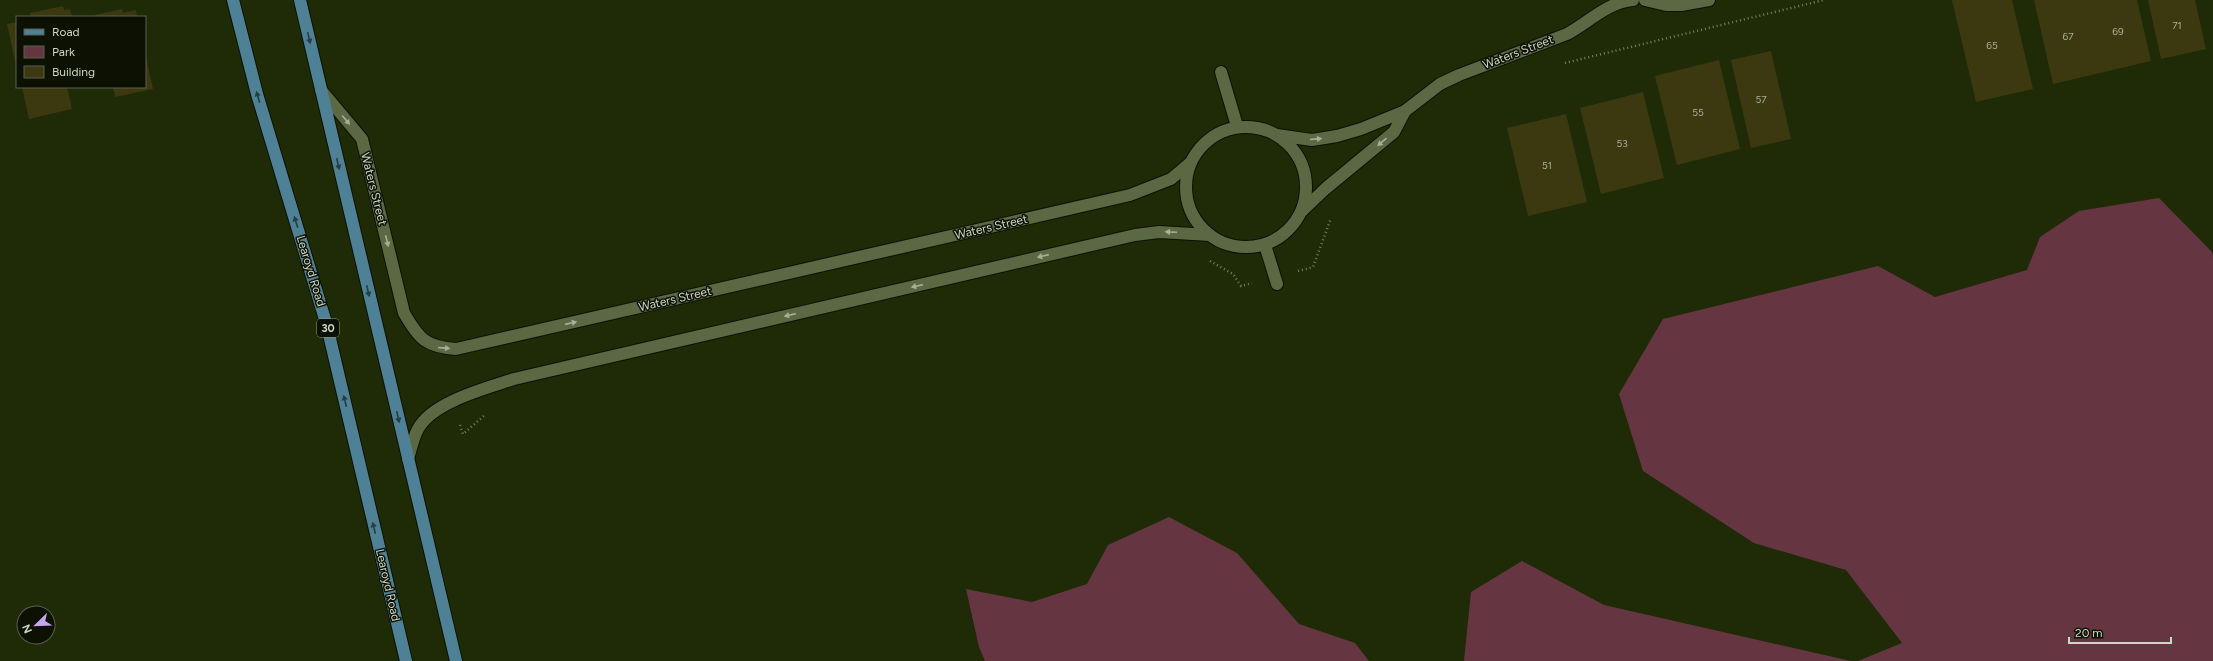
<svg xmlns="http://www.w3.org/2000/svg" width="2213" height="661" font-family="Figtree,sans-serif">
	<style>
		.green { fill: #653641 }
		.building { fill: #3c3910 }
		.lines { fill: none; stroke-linecap: round; stroke-linejoin: round }
		.minor-casing { stroke: #0a1200; stroke-width: 14 }
		.primary-casing { stroke: #0a1200; stroke-width: 14 }
		.path { stroke: #778164; stroke-width: 2.5; stroke-dasharray: 1 3; stroke-linecap: butt }
		.minor { stroke: #5a6843; stroke-width: 12 }
		.primary { stroke: #4f8196; stroke-width: 12 }
		.oneway { fill: #273e3e }
		.oneway2 { fill: #a5b096 }
		.labels { text-anchor: middle; stroke-width: 3; stroke-linejoin: round; paint-order: stroke }
		.number-label { font-size: 10px; fill: #aab096 }
		.shield { fill: #0c1104; stroke: #949c89; stroke-width: 1 }
		.shield-label { font-size: 11px; font-weight: bold; fill: #ced7c2 }
		.street-label { font-size: 12px; fill: #ced7c2; stroke: #0c1104 }
	</style>
	<rect width="100%" height="100%" fill="#1f2b06"/>
	<g class="green">
		<polygon points="2159,198 2212,252 2213,257 2213,661 1858,661 1902,643 1846,570 1754,543 1643,471 1619,394 1663,319 1878,266 1935,297 2027,270 2040,237 2079,211"/>
		<polygon points="1169,517 1237,553 1299,624 1355,643 1369,661 985,661 979,647 966,589 1032,602 1087,584 1108,545"/>
		<polygon points="1522,561 1604,605 1851,661 1464,661 1471,592"/>
	</g>
	<g class="building">
		<polygon points="1952,0 2012,0 2033,89 1976,102"/>
		<polygon points="2034,0 2137,0 2151,61 2053,84"/>
		<polygon points="2148,0 2195,0 2206,49 2161,59"/>
		<polygon points="63,6 64,10 70,9 72,17 31,17 30,13"/>
		<polygon points="122,9 123,13 136,10 137,17 95,17 95,15"/>
		<polygon points="17,22 17,65 16,65 7,24"/>
		<polygon points="1771,51 1791,139 1751,148 1731,60"/>
		<polygon points="146,56 153,89 115,97 113,87 145,87"/>
		<polygon points="1719,60 1740,149 1677,165 1655,76"/>
		<polygon points="22,87 67,87 72,109 29,119"/>
		<polygon points="1643,92 1664,178 1601,194 1580,108"/>
		<polygon points="1566,114 1587,202 1528,216 1507,128"/>
	</g>
	<g class="lines">
		<defs>
			<g id="minor">
				<polyline points="1645,0 1666,5 1681,5 1709,0"/>
				<polyline points="1221,72 1237,126"/>
				<path d="M321,90L362,139L404,313C419,339 426,347 456,349L1130,195L1171,179L1190,163"/>
				<circle cx="1246" cy="187" r="60"/>
				<path d="M1277,135L1312,140L1337,136L1361,129L1405,111L1440,84L1459,75L1567,34C1589,22 1608,2 1633,0"/>
				<polyline points="1302,211 1325,189 1394,132 1405,111"/>
				<polyline points="1265,245 1277,284"/>
				<path d="M408,459C411,449 413,438 418,429C432,402 487,388 514,379L1135,235L1159,232L1210,235"/>
			</g>
			<g id="primary">
				<polyline points="233,0 257,94 327,326 406,661"/>
				<polyline points="300,0 456,661"/>
			</g>
		</defs>
		<use href="#minor" class="minor-casing"/>
		<use href="#primary" class="primary-casing"/>
		<g class="path">
			<polyline points="1565,63 1824,0"/>
			<polyline points="1210,261 1233,274 1241,286 1252,283"/>
			<polyline points="1298,271 1313,267 1331,218"/>
			<polyline points="460,425 463,434 485,415"/>
		</g>
		<use href="#minor" class="minor"/>
		<use href="#primary" class="primary"/>
	</g>
	<defs><path id="oneway-solid" d="M-6-.8H1V-3.2L6.5 0L1 3.2V.8H-6Z"/></defs>
	<g class="oneway">
		<use href="#oneway-solid" transform="translate(309 38) rotate(77)"/>
		<use href="#oneway-solid" transform="translate(258 97) rotate(-106)"/>
		<use href="#oneway-solid" transform="translate(338 164) rotate(77)"/>
		<use href="#oneway-solid" transform="translate(296 222) rotate(-107)"/>
		<use href="#oneway-solid" transform="translate(368 291) rotate(77)"/>
		<use href="#oneway-solid" transform="translate(345 401) rotate(-103)"/>
		<use href="#oneway-solid" transform="translate(398 417) rotate(77)"/>
		<use href="#oneway-solid" transform="translate(374 528) rotate(-103)"/>
	</g>
	<g class="oneway2">
		<use href="#oneway-solid" transform="translate(346 120) rotate(50)"/>
		<use href="#oneway-solid" transform="translate(1316 139) rotate(-5)"/>
		<use href="#oneway-solid" transform="translate(1382 142) rotate(139)"/>
		<use href="#oneway-solid" transform="translate(1171 232) rotate(-178)"/>
		<use href="#oneway-solid" transform="translate(387 241) rotate(76)"/>
		<use href="#oneway-solid" transform="translate(1043 256) rotate(167)"/>
		<use href="#oneway-solid" transform="translate(917 286) rotate(167)"/>
		<use href="#oneway-solid" transform="translate(790 315) rotate(167)"/>
		<use href="#oneway-solid" transform="translate(571 323) rotate(-13)"/>
		<use href="#oneway-solid" transform="translate(444 348) rotate(5)"/>
	</g>
	<g class="labels">
		<g class="number-label">
			<text x="2177" y="29">71</text>
			<text x="2118" y="35">69</text>
			<text x="2068" y="40">67</text>
			<text x="1992" y="49">65</text>
			<text x="1761" y="103">57</text>
			<text x="1698" y="116">55</text>
			<text x="1622" y="147">53</text>
			<text x="1547" y="169">51</text>
		</g>
		<rect class="shield" x="317" y="319" width="22" height="18" rx="3"/>
		<g class="shield-label">
			<text x="328" y="332">30</text>
		</g>
		<g class="street-label">
			<text transform="translate(1518 52) rotate(-21)" y="4">Waters Street</text>
			<text transform="translate(374 189) rotate(76)" y="4">Waters Street</text>
			<text transform="translate(991 227) rotate(-13)" y="4">Waters Street</text>
			<text transform="translate(311 271) rotate(73)" y="4">Learoyd Road</text>
			<text transform="translate(675 299) rotate(-13)" y="4">Waters Street</text>
			<text transform="translate(388 585) rotate(77)" y="4">Learoyd Road</text>
		</g>
	</g>
	<rect x="16" y="16" width="130" height="72" fill="#0c1104" stroke="#5a6050"/>
	<rect x="24" y="29" width="20" height="6" fill="#4f8196" stroke="#5a6050"/>
	<text x="52" y="36" font-size="12" fill="#ced7c2">Road</text>
	<rect x="24" y="46" width="20" height="12" fill="#653641" stroke="#5a6050"/>
	<text x="52" y="56" font-size="12" fill="#ced7c2">Park</text>
	<rect x="24" y="66" width="20" height="12" fill="#3c3910" stroke="#5a6050"/>
	<text x="52" y="76" font-size="12" fill="#ced7c2">Building</text>
	<g transform="translate(36 625) rotate(247)"><circle r="19" fill="#0c1104" stroke="#5a6050"/>
	<path d="M0-3L7 15L0 10L-7 15Z" fill="#c7a6ef"/>
	<text y="-6" font-size="11" font-weight="bold" text-anchor="middle" fill="#ced7c2">N</text>
	</g>
	<path d="M2069 637v6h102v-6" fill="none" stroke="#ced7c2" stroke-width="2"/>
	<text x="2075" y="637" font-size="12" fill="#ced7c2" stroke="#0c1104" stroke-width="3" paint-order="stroke">20 m</text>
</svg>
